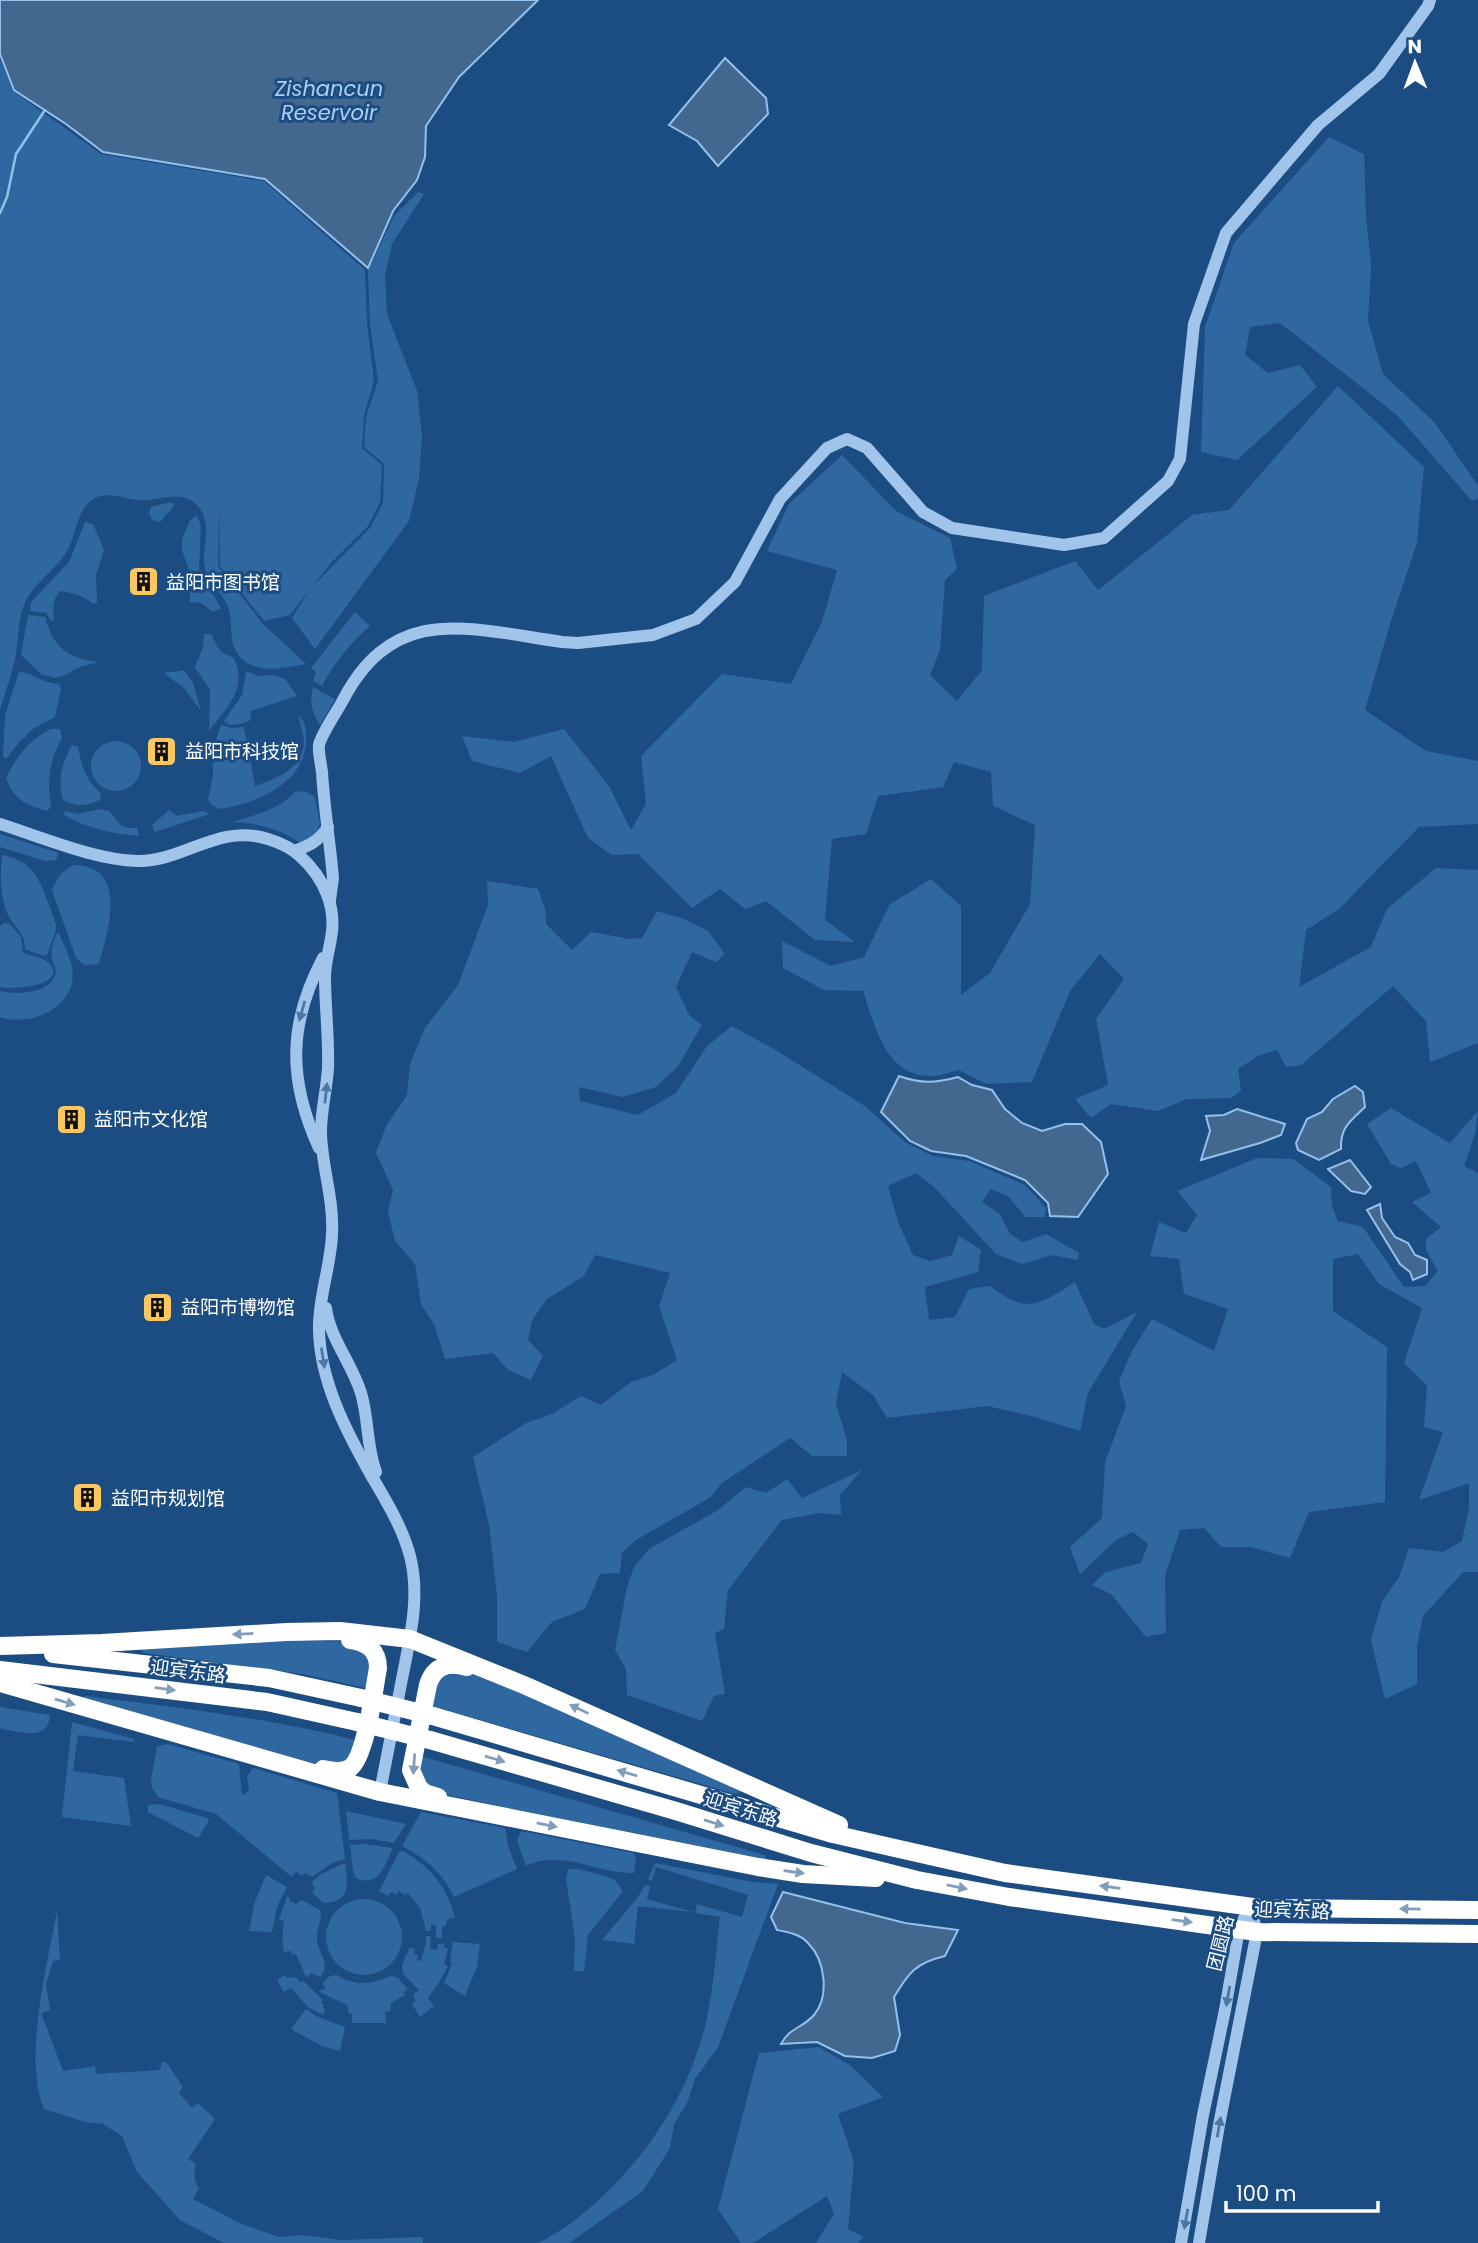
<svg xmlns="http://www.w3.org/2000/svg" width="1478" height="2243" font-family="Poppins,'Noto Sans SC',sans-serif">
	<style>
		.green { fill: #2f67a1 }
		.water { fill: #43688f; stroke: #94c1ec; stroke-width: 2 }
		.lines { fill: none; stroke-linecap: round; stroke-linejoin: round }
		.stream { stroke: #94c1ec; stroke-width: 2.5 }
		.minor { stroke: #a1c5ea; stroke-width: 12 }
		.highway { stroke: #fff; stroke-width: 18 }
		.highway-bridge { stroke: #fff; stroke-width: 18 }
		.oneway { fill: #4b77a6 }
		.oneway2 { fill: #829dba }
		.labels { text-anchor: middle; stroke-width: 6; stroke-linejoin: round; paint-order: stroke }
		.poi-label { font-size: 19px; fill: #fff; stroke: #1c4d82; text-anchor: start }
		.street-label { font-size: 19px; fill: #fff; stroke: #1c4d82 }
		.water-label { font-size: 21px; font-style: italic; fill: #accff2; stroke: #1c4d82 }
	</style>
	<rect width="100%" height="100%" fill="#1c4d82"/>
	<g class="green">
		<path d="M0,59L13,91L101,154L264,181L365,270L367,323L374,381L364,416L362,448L382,465L380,502L368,526L330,564L290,615L264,621L220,566L219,512L218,566L263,624L306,664C282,668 248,677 235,649C229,637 233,620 228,607C222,591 205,580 204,561C203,544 211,525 200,509C186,490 166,498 147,500C130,502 110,490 95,498C77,508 77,532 68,549C58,568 39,579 28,597C17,614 19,640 15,659C11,676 5,693 0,710Z"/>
		<polygon points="1329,137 1364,154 1366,216 1371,265 1368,321 1383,374 1435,423 1478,486 1478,498 1472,501 1397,415 1280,323 1250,327 1245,355 1268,373 1300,365 1317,387 1237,460 1201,452 1205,327 1234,243"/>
		<polygon points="418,192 424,194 392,244 385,276 387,314 417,391 422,435 419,479 409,521 315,649 292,618 310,589 370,528 383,503 384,464 364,447 366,417 378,381 370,324 368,271 394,216"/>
		<path d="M1338,386L1424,467L1417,543L1390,624L1365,710L1426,751L1478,761V824L1419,827L1339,909L1306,930L1299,987L1371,947L1387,909L1436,868L1478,870V1043L1430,1062L1426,1021L1393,986L1301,1065L1286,1067L1277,1050L1258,1056L1238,1069L1241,1091L1231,1098L1187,1099L1158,1111L1111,1104L1091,1118L1075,1099L1108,1085L1096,1019L1124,979L1100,954L1070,991L1032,1082L986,1084L959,1070C950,1072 940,1076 932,1076C885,1077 875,1026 863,991L824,990L783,968L782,941L831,966L864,957L890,904L931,879L961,906V995L990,973L1030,904L1035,825L993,806L991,772L954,762L943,787L878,796L866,834L832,839L825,920L855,942L815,940L766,901L745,909L720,889L692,908L638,854L612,855L588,838L551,756L520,773L472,761L462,736L514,742L564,729L609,786L631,830L646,804L641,756L722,674L791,684L822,622L837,570L767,551L789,504L842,455L896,511L950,538L957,569L945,580L940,650L930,675L957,701L982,670L984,596L1075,561L1098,590L1192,515L1229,510Z"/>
		<polygon points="172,502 174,506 160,522 152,520 149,513 151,507"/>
		<polygon points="197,515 201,526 199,570 221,608 213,612 201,603 190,602 189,570 182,550 182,539 190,520"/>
		<path d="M85,522L93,524L104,550L96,575L97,602L93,604C84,595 72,593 60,591C52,600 53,608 54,620L51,621L46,613L30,611L31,602L69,562Z"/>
		<path d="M355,612L370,626C350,643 335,662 322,686L313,681L316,672L311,668Z"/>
		<path d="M28,615L45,617C53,648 68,658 99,662L77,668L66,675L54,678L41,674L21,655Z"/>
		<path d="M204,634H211C219,649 217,651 234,658C248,689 227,707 209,731L210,690L195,667L203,648Z"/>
		<polygon points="184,670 193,683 201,711 184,688 164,673"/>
		<polygon points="246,671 258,676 275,675 285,679 297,696 250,711 251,720 241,724 230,725 224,721 242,695"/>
		<path d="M19,672C32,672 42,683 59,684L61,689L55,717L33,729L20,741L7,758L3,757L5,715Z"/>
		<path d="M313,687L335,699L320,725C312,713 309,701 313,687Z"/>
		<path d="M298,715C306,721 306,730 306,740C306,783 256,804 219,809L211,804L208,799L213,775V749L221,725L232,728L244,727L255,786C274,779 297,772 303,749C306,739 300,725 298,715Z"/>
		<path d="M51,729H60L62,738C49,761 47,780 51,807L47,811C26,805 14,800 6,778C17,756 29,740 51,729Z"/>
		<circle cx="116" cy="766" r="25"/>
		<path d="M72,745L78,747C82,766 85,780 101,793L100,800C86,806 77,807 63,800C57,780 62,763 72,745Z"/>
		<path d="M304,791L315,797L320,823L316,834L301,843C279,829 259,823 232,822C254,815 279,810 295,792Z"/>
		<path d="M100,809L109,811C120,822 118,829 137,828L139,836C115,834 85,828 64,815L65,811L78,814Z"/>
		<polygon points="169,810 177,816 203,811 210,814 155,832 152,825"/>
		<polygon points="0,834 59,853 56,860 45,861 0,847"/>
		<path d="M2,855C34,862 38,877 49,905C51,911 56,921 56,927C56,935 49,945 48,954L44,956L25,949C25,933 15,928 8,915C0,898 0,873 2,855Z"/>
		<path d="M75,865C129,867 108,932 99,964L85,965L76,958L52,890C57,877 62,870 75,865Z"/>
		<path d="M487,881L538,889L545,909L546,924L572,950L591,932L630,939L642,938L657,911L684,919L708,931L725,954L716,962L692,952L676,987L689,1015L702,1025L678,1066L656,1087L623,1097L579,1087L580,1101L638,1115L676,1093L707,1046L732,1026L774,1049L865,1106L905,1142L933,1156L969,1161L1025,1185L1046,1208L1045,1217H1025L1009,1197L991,1189L982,1202L1000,1214L1010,1234L1023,1242L1046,1234L1079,1253L1078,1260L1052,1255L1022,1264L996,1254L934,1187L916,1173L888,1186L898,1222L913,1255L930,1261L952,1255L959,1236L981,1250L978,1272L925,1287L929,1320L955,1317L969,1289L990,1286C1027,1315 1039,1305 1075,1282L1094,1324L1104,1329L1137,1312L1088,1393L1080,1431L1035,1417L987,1406L887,1418L873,1395L842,1372L836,1404L847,1440V1456H812L790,1438L722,1483L711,1497L636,1540L622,1553L620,1573L600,1574L585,1609L552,1622L527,1652L497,1642V1595L489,1525L473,1457L526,1423L552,1414L581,1396L601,1405L631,1382L653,1375L677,1360L659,1306L670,1273L595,1255L584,1276L547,1299L532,1320L528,1340L543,1356L531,1380L508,1370L493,1353L445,1359L434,1324L421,1304L415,1264L395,1241L388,1211L393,1190L376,1153L386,1126L407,1095L410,1064L425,1028L458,985L488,905Z"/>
		<path d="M4,923L10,924L21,937L23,952C30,956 43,957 49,963C70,986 11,990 0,987V927Z"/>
		<path d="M58,932C63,943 70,956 72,968C79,1006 31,1028 0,1017V991C16,995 49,994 55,975C57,968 54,965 52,959C50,949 54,940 58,932Z"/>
		<polygon points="1391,1108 1450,1143 1478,1111 1475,1134 1464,1166 1478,1173 1478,1572 1463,1572 1423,1616 1417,1646 1417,1684 1385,1699 1371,1640 1382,1602 1399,1577 1409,1548 1443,1552 1462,1541 1469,1507 1469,1483 1419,1500 1443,1432 1424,1427 1427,1386 1404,1363 1422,1308 1379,1284 1358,1254 1333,1259 1333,1311 1387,1347 1385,1502 1309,1512 1290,1558 1250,1547 1221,1547 1204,1528 1180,1530 1165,1575 1166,1633 1146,1637 1111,1594 1092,1585 1106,1572 1141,1563 1148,1544 1133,1532 1116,1540 1080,1574 1070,1547 1102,1518 1105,1462 1126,1406 1119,1381 1132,1351 1152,1319 1214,1351 1228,1309 1184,1294 1179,1259 1150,1256 1159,1222 1186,1233 1197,1215 1177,1191 1257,1158 1293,1159 1331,1187 1332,1206 1338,1221 1363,1227 1404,1287 1425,1286 1438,1271 1426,1250 1426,1239 1441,1227 1412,1202 1431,1193 1416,1161 1401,1168 1391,1164 1367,1124"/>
		<polygon points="862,1470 840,1495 841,1515 819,1513 782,1520 728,1590 724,1629 715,1633 725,1694 714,1696 702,1721 627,1695 626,1669 615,1650 627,1587 634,1567 649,1549 718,1510 746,1487 766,1493 787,1479 802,1498"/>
		<polygon points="251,1639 352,1642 372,1654 371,1689 302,1674 144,1653 141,1650 142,1646"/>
		<polygon points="462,1669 495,1683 520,1689 738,1786 741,1792 735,1794 429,1705 436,1676"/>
		<path d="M85,1696C177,1707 268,1718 359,1741L357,1754L335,1769L265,1750L238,1745L82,1699Z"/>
		<path d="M0,1707L50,1715C48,1742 21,1732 2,1729L0,1728Z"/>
		<polygon points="72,1722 134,1739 134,1742 78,1735 73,1771 124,1778 131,1826 62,1817"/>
		<polygon points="167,1744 239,1764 242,1795 249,1791 247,1776 253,1768 337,1793 345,1859 332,1863 312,1877 304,1873 302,1876 296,1871 292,1877 216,1814 158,1797 152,1788 151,1780 157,1746"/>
		<polygon points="417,1755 765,1855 767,1860 763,1862 530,1816 504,1807 433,1792 423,1788"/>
		<polygon points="159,1804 207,1818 209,1821 198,1838 148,1812 148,1805"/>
		<polygon points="346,1811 406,1824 394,1843 372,1839 349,1840"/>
		<path d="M421,1812L505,1828L508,1846L517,1869L454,1897C443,1873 425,1858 402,1846Z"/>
		<path d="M521,1831L634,1853L636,1859L634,1873C597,1874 562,1848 526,1866L517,1840Z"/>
		<path d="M364,1844L392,1848V1850C384,1867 378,1888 356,1878L353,1871L350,1845Z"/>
		<path d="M403,1851C430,1866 448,1888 455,1918L448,1919L445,1926L442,1927V1938H436V1925H431V1931H426L420,1908L408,1893L405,1895L399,1891L396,1895L391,1892L388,1896L379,1891L399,1852Z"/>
		<path d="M345,1863C348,1884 351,1902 324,1903L312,1893L315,1889L312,1882L321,1874Z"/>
		<path d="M655,1863L753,1882L778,1884L718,2047L695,2079L688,2101L674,2124L670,2148L643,2191L569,2243H539C552,2235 567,2227 579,2217C641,2167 690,2096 707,2018C714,1985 716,1950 720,1917L695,1913L697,1904L742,1917L748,1895L656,1867L652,1881L648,1879Z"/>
		<polygon points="569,1869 579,1869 614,1879 623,1891 588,1935 584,1971 574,1971 575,1941 566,1877"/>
		<polygon points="266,1875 287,1887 277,1907 272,1932 249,1931 254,1904"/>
		<polygon points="645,1885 650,1886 647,1899 693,1912 638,1906 634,1944 602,1940 638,1897"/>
		<path d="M287,1896L290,1898L289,1900L296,1904L302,1900L320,1910C323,1920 316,1929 317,1939C318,1954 332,1965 320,1977L311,1973L306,1977L296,1954L292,1955L291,1951L284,1952L282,1939L284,1921L279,1920Z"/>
		<circle cx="364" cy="1937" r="38"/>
		<path d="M57,1911L60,1960L53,1961L46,1984L50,2010L41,2013L63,2071L95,2066L96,2074L160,2070L162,2061L167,2063L183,2087L179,2093L192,2108L198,2103L215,2119L188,2159L196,2164C193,2174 194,2181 199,2189L193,2199L240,2223L278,2237L303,2235L341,2240L423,2237V2243H224L180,2220L137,2172L122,2136L103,2124L85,2122L44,2109C23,2058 47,1966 57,1911Z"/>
		<polygon points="426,1936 431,1936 430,1949 437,1950 438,1944 444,1944 444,1948 448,1948 444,1964 448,1966 440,1981 428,1998 434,2006 420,2017 412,2004 416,2001 413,1995 419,1990 403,1974 402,1965 410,1947 415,1949 414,1954 418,1956 416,1960 421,1961 426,1943"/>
		<polygon points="453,1942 480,1944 477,1967 465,1996 444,1983 452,1964 450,1962"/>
		<polygon points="285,1975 287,1978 296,1977 300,1982 303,1981 323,2000 321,2003 324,2005 323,2008 326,2009 323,2015 309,2008 291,1988 284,1992 277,1980"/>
		<path d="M337,1975C355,1987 373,1984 391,1976L398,1978L408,1989L404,1992L405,1995L391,2003L390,2011L385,2012L386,2023H352V2014H349L347,2005L319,1992L321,1989L324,1990L325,1987L322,1984L330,1976Z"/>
		<polygon points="306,2009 318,2017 345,2027 340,2051 322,2046 291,2029"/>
		<polygon points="819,2047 851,2066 883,2097 838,2114 854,2162 848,2229 863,2237 858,2243 816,2243 834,2214 827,2196 753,2243 741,2243 718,2209 759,2053"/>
	</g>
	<g class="water">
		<polygon points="0,0 538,0 459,77 426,126 425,157 417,180 393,211 368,268 265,179 103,152 66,124 14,90 0,54"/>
		<polygon points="725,58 766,98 768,114 718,166 697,141 669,125"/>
		<path d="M899,1076C921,1084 936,1083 958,1077L972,1085L992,1090L1005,1109L1022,1123L1042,1131L1065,1124H1082L1101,1142L1108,1174L1078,1217L1050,1216L1048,1203L1025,1180L966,1156L931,1151L910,1141L881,1112Z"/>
		<path d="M1355,1086L1363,1092L1365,1107C1350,1121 1340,1128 1341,1149L1319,1160L1298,1150L1296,1143L1307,1119L1322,1112L1333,1099Z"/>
		<polygon points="1237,1109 1285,1124 1281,1135 1260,1143 1201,1160 1210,1131 1206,1116 1224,1115"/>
		<polygon points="1350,1160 1371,1187 1365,1194 1351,1191 1328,1169"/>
		<polygon points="1380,1204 1382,1218 1395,1237 1408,1243 1415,1255 1427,1260 1427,1274 1413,1280 1410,1272 1400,1264 1367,1210"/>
		<path d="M783,1892L905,1923L958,1930L945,1956C916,1963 909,1972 894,1997L900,2035L895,2051L872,2058L845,2056L817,2042L781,2044C790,2027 803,2028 814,2015C830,1996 825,1960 808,1943C800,1934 788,1932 777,1930L771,1917Z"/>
	</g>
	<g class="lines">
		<polyline class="stream" points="0,213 7,197 16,154 45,110"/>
		<g class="minor">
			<path d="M0,824C41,837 95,860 137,861C184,862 218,823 268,839C281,843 292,848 301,857C324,878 337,908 331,938C329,951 325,964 325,977C325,1007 329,1037 328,1067C327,1089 321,1110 321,1131C321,1165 334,1197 332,1234C331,1266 318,1298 319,1330C320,1381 346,1431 371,1475C386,1501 402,1526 410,1556C421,1598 409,1642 401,1684C394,1720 387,1756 380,1792"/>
			<path d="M294,851C309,846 319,841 328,827"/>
			<path d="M330,900L333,878C330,843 324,807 322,772C321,764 318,752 319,745C322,733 336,713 342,702C394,601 470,629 562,642L578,643L653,635L696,619L735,582L780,499L827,448L847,439L867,448L923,512L952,528L1064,545L1104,538L1168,481L1180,459L1194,324L1226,233L1318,125L1379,74L1428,6L1430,0"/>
			<path d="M319,1148C288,1080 288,1024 323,958"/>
			<path d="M326,1308C330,1339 352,1363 361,1393C369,1419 366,1445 376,1472"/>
			<polyline points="1181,2243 1203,2115 1225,2010 1239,1929 1250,1906"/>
			<polyline points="1199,2243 1219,2125 1257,1932 1250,1906"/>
		</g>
		<g class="highway">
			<polyline points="0,1646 102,1643 286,1632 340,1631 410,1639 524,1685 839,1825"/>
			<polyline points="53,1654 269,1678 361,1698"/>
			<polyline points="0,1670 267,1702 357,1722"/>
			<polyline points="0,1683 380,1792 758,1867 803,1874 876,1878"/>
			<polyline points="433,1716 833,1834 1005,1873 1260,1908 1478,1910"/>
			<polyline points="430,1740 676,1811 811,1853 917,1880 1009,1897 1257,1932 1478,1934"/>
			<path d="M323,1769C332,1771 342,1773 350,1768C366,1757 374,1689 378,1668C378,1650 367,1642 350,1640"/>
			<path d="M438,1797L425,1793L419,1788L411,1770L428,1685C434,1665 449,1662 467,1667"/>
		</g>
		<g class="highway-bridge">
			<polyline points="361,1698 433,1716"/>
			<polyline points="357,1722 430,1740"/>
		</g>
	</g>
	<defs><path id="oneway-solid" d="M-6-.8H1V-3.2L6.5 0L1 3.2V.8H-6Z" transform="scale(1.75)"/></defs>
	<g class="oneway">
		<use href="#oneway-solid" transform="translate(302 1011) rotate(106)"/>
		<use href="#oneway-solid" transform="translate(326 1093) rotate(-84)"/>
		<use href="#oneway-solid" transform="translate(323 1358) rotate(81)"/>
		<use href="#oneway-solid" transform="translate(1228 1996) rotate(100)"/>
		<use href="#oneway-solid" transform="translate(1219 2127) rotate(-80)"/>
		<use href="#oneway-solid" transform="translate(1186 2219) rotate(100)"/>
	</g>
	<g class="oneway2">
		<use href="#oneway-solid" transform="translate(243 1634) rotate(177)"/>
		<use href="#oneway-solid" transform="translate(165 1689) rotate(7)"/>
		<use href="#oneway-solid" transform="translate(65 1702) rotate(16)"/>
		<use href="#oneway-solid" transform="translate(579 1709) rotate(-155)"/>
		<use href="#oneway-solid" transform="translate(495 1759) rotate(16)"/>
		<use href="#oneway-solid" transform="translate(414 1764) rotate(94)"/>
		<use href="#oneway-solid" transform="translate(627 1773) rotate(-164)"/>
		<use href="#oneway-solid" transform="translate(714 1823) rotate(17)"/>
		<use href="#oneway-solid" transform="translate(547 1825) rotate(11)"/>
		<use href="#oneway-solid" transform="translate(794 1872) rotate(8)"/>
		<use href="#oneway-solid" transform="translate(957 1887) rotate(11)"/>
		<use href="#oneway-solid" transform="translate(1110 1887) rotate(-172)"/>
		<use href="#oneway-solid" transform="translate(1410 1909) rotate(-179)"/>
		<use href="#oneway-solid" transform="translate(1182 1921) rotate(8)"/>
	</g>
	<defs>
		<symbol id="building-square" viewBox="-11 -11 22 22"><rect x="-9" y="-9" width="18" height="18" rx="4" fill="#fbc75e" stroke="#1c4d82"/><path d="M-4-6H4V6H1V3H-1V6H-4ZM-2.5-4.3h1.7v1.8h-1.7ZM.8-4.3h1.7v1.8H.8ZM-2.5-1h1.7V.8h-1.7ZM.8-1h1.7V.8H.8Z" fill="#111"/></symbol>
	</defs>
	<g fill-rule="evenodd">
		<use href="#building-square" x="126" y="564" width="35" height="35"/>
		<use href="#building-square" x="144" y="734" width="35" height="35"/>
		<use href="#building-square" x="54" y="1102" width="35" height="35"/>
		<use href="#building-square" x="140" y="1290" width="35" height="35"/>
		<use href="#building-square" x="70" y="1480" width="35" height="35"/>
	</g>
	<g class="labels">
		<g class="poi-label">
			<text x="166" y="589">益阳市图书馆</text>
			<text x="185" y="758">益阳市科技馆</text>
			<text x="94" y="1126">益阳市文化馆</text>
			<text x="181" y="1314">益阳市博物馆</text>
			<text x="111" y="1505">益阳市规划馆</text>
		</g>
		<g class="street-label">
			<text transform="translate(188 1671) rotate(7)" y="7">迎宾东路</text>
			<text transform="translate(741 1809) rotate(17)" y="7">迎宾东路</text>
			<text transform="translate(1292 1910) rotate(2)" y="7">迎宾东路</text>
			<text transform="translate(1220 1943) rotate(-76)" y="7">团圆路</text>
		</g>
		<g class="water-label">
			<text x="329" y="96">Zishancun<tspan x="329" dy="24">Reservoir</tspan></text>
		</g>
	</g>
	<g transform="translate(1415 63) rotate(359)" stroke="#1c4d82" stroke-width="5" paint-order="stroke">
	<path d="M0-5L12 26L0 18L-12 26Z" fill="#ffffff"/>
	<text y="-10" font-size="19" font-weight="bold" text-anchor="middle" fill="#ffffff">N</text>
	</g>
	<path d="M1226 2201v10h152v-10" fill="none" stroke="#ffffff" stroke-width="3.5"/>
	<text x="1236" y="2201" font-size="21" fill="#ffffff" stroke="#1c4d82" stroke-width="5" paint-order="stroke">100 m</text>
</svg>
